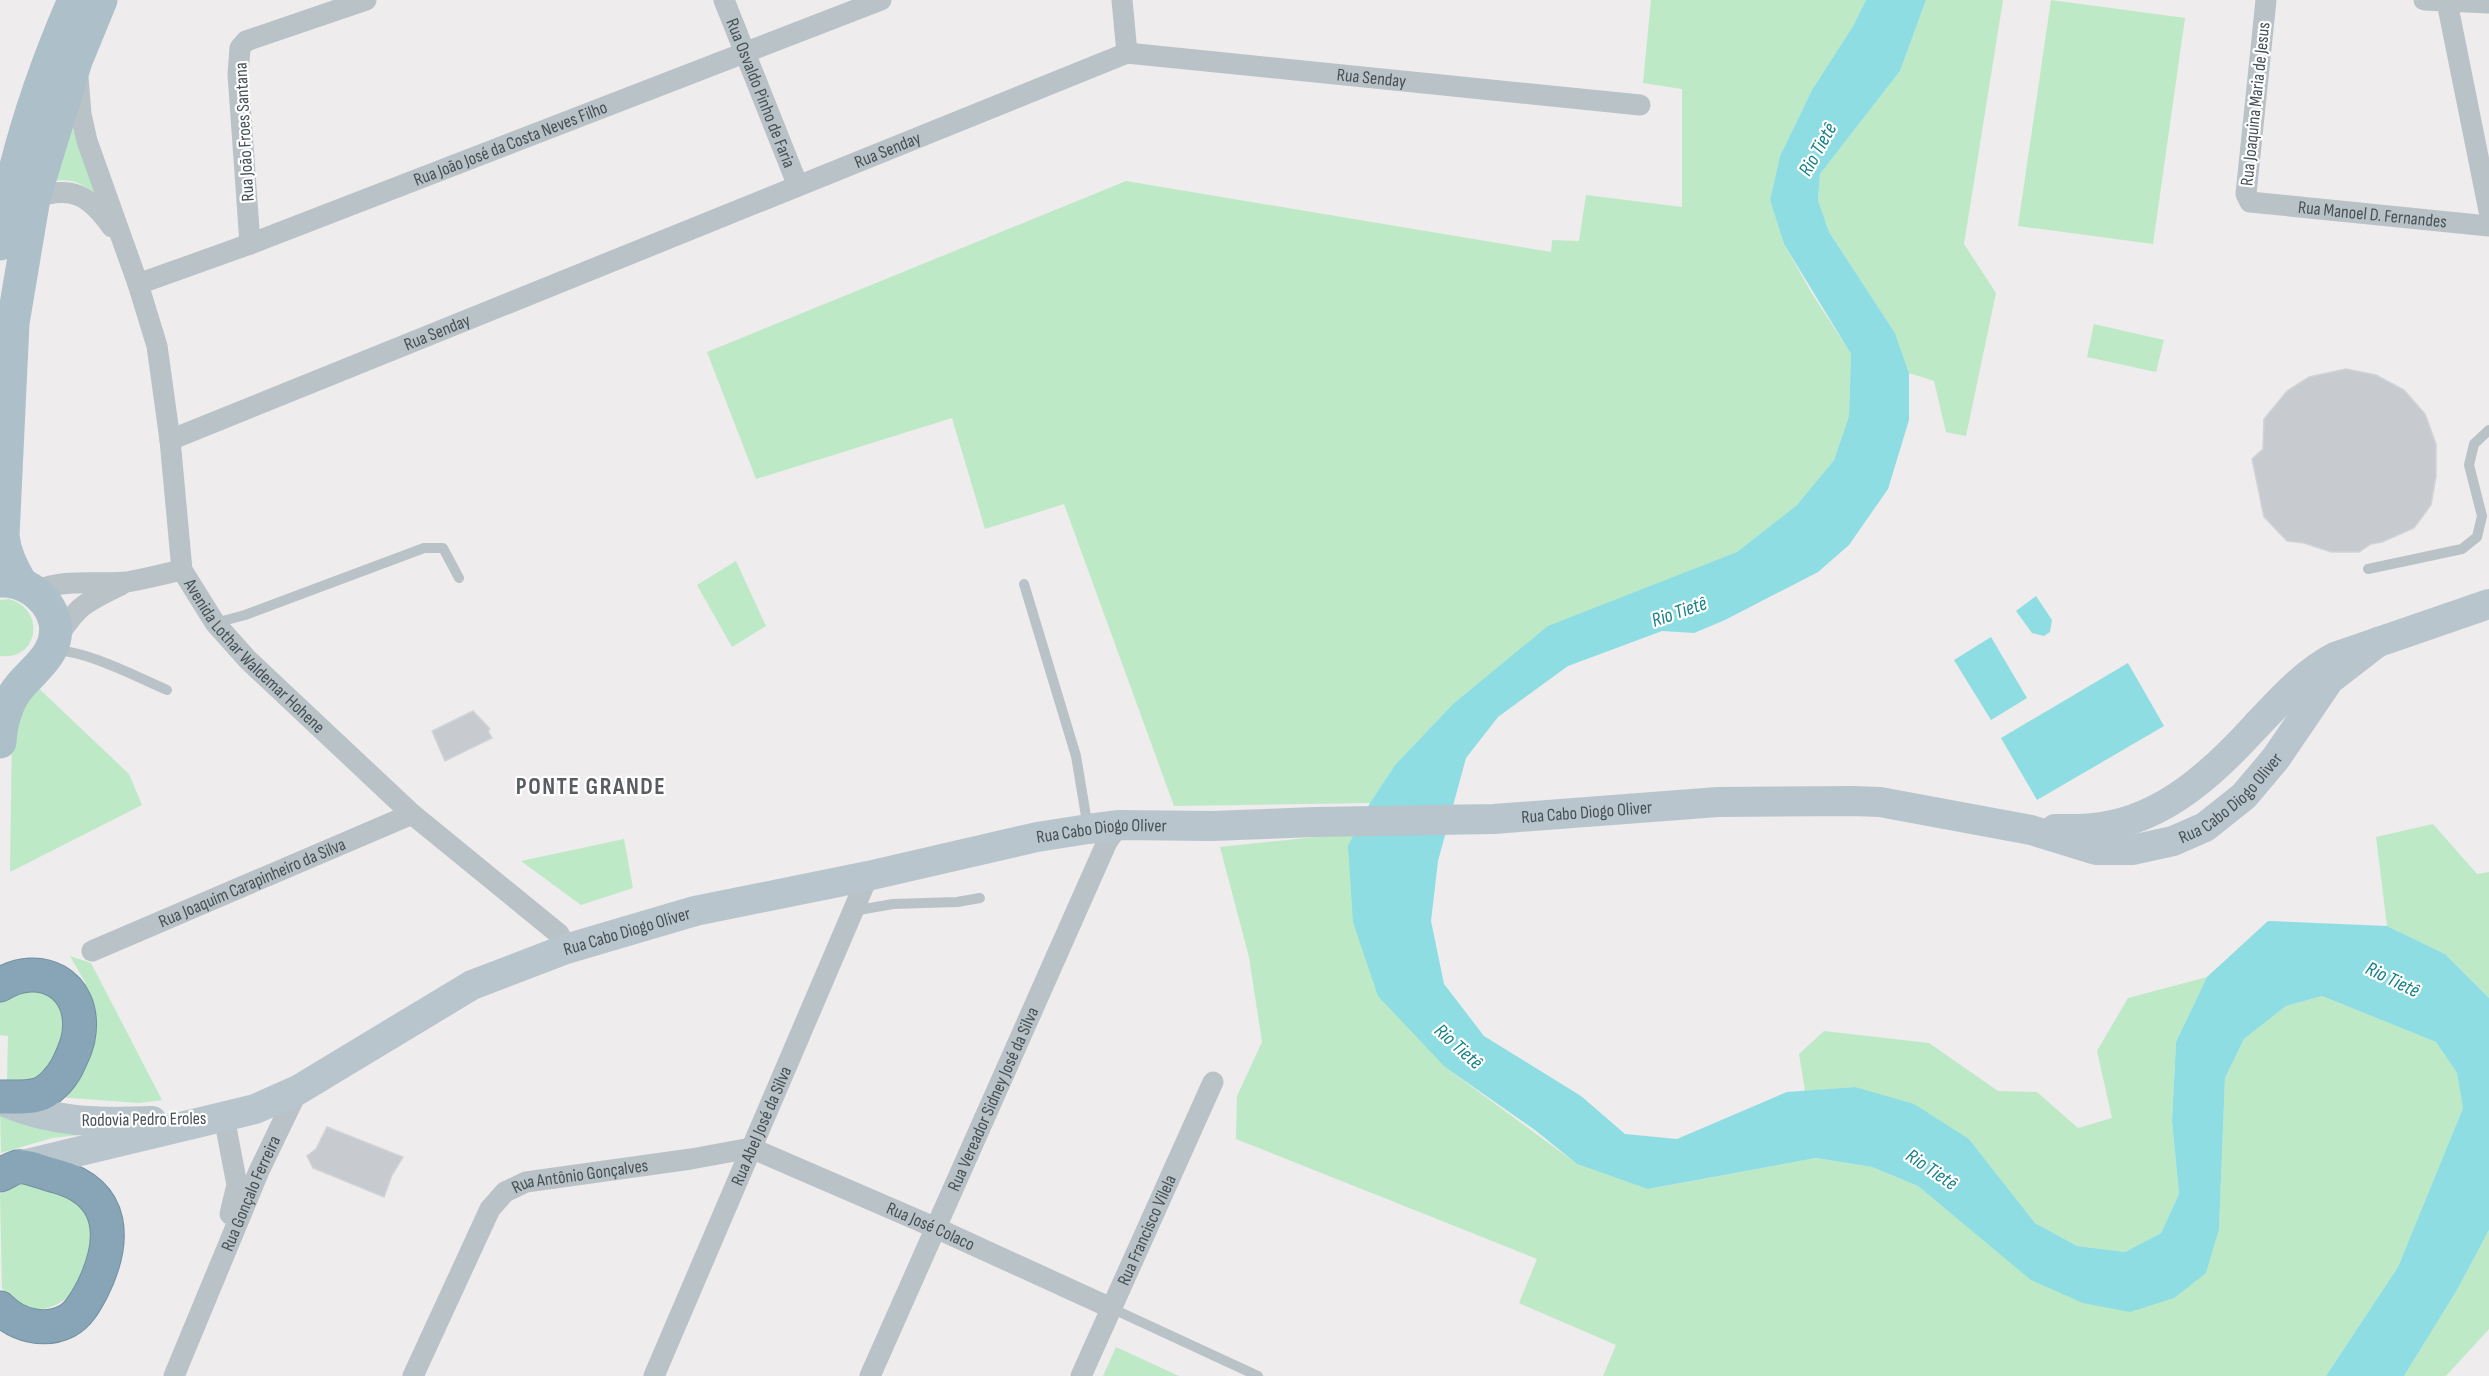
<svg xmlns="http://www.w3.org/2000/svg" width="2489" height="1376" font-family="'Sofia Sans Condensed',sans-serif">
	<style>
		.green { fill: #bde9c7 }
		.water { fill: #8ddde3 }
		.building { fill: #c7cace; stroke: #d0d3d7; stroke-width: 1.5 }
		.lines { fill: none; stroke-linecap: round; stroke-linejoin: round }
		.highway-casing { stroke: #7390a2; stroke-width: 35 }
		.lane { stroke: #b8c2c7; stroke-width: 10 }
		.street { stroke: #b8c2c7; stroke-width: 21 }
		.secondary { stroke: #b9c5cc; stroke-width: 30 }
		.primary { stroke: #adbfc9; stroke-width: 33 }
		.highway { stroke: #87a5b7; stroke-width: 33 }
		.labels { text-anchor: middle; stroke-width: 4.5; stroke-linejoin: round; paint-order: stroke }
		.street-label { font-size: 18px; fill: #465157; stroke: #fff }
		.water-label { font-size: 20px; font-style: italic; fill: #17828a; stroke: #fff }
		.district-label { font-size: 24px; font-weight: bold; letter-spacing: 1.5px; fill: #595d60; stroke: #fff }
	</style>
	<rect width="100%" height="100%" fill="#eeecec"/>
	<g class="green">
		<polygon points="1651,0 1866,0 1853,26 1812,90 1780,156 1770,200 1784,244 1811,292 1851,354 1849,416 1834,460 1797,505 1737,552 1548,627 1453,704 1395,765 1370,803 1174,806 1064,504 985,529 952,418 756,479 707,352 1126,181 1551,252 1552,240 1579,241 1586,195 1682,207 1682,89 1643,83"/>
		<polygon points="1926,0 2003,0 1964,244 1996,293 1966,436 1946,432 1934,381 1909,373 1895,333 1829,232 1818,200 1820,174 1900,71"/>
		<polygon points="2051,0 2185,18 2153,244 2018,226"/>
		<path d="M71,108L100,197C81,183 75,178 51,181Z"/>
		<polygon points="2094,324 2164,340 2156,372 2087,357"/>
		<polygon points="736,561 766,626 732,647 697,585"/>
		<path d="M9,599C47,610 38,661 0,656V600Z"/>
		<polygon points="33,683 129,774 142,805 10,872 12,730"/>
		<polygon points="2433,824 2477,874 2489,872 2489,998 2445,954 2387,926 2376,837"/>
		<polygon points="1354,833 1445,1067 1577,1164 1649,1189 1816,1158 1872,1167 1918,1186 2031,1279 2219,1229 2225,1078 2244,1039 2286,1006 2322,996 2436,1042 2457,1073 2463,1108 2398,1267 2326,1376 1603,1376 1616,1345 1519,1303 1537,1259 1236,1139 1237,1096 1262,1042 1249,957 1220,847"/>
		<polygon points="624,839 633,888 581,905 521,861"/>
		<polygon points="70,956 91,963 162,1100 139,1103 57,1097 91,1000 85,982"/>
		<polygon points="2207,977 2176,1042 2172,1121 2179,1194 2161,1233 2125,1252 2077,1246 2035,1223 1969,1139 1855,1087 1805,1091 1799,1054 1824,1031 1929,1043 1998,1091 2037,1092 2078,1128 2112,1118 2097,1051 2128,998"/>
		<polygon points="51,986 70,1030 47,1079 7,1082 8,1036 0,1035 0,1002 8,990"/>
		<polygon points="0,1109 142,1128 52,1138 1,1153"/>
		<path d="M54,1180L96,1219C93,1236 90,1264 83,1278C65,1312 23,1323 2,1288L0,1194L21,1184Z"/>
		<polygon points="2489,1230 2489,1329 2446,1376 2404,1376 2457,1290"/>
		<polygon points="1116,1347 1179,1376 1103,1376"/>
	</g>
	<g class="water">
		<polygon points="1866,0 1926,0 1900,71 1820,174 1818,200 1829,232 1895,333 1909,373 1909,420 1888,489 1849,545 1818,572 1725,620 1694,633 1662,631 1568,666 1498,717 1466,758 1438,861 1431,921 1444,984 1484,1036 1581,1096 1625,1134 1677,1139 1787,1092 1855,1087 1914,1104 1969,1139 2035,1223 2077,1246 2125,1252 2161,1233 2179,1194 2172,1121 2176,1042 2207,977 2268,921 2387,926 2445,954 2489,998 2489,1230 2457,1290 2404,1376 2326,1376 2398,1267 2463,1108 2457,1073 2436,1042 2322,996 2286,1006 2244,1039 2225,1078 2219,1229 2206,1273 2174,1298 2130,1312 2083,1303 2031,1280 1918,1186 1872,1167 1816,1158 1648,1189 1577,1164 1535,1130 1445,1067 1378,996 1353,922 1348,846 1370,803 1395,765 1453,704 1548,626 1737,552 1797,505 1834,460 1849,416 1851,354 1784,244 1770,200 1780,156 1812,90 1853,26"/>
		<polygon points="2036,596 2052,620 2050,632 2044,636 2032,633 2016,611"/>
		<polygon points="1991,637 2027,698 1991,720 1954,660"/>
		<polygon points="2128,663 2164,726 2037,800 2001,738"/>
	</g>
	<g class="building">
		<polygon points="2346,369 2376,375 2404,390 2425,414 2436,444 2436,476 2431,505 2414,528 2382,542 2371,544 2359,552 2331,552 2304,543 2287,541 2264,517 2252,459 2263,449 2264,419 2287,391 2309,377"/>
		<polygon points="473,711 490,729 488,731 492,738 445,761 432,731"/>
		<polygon points="327,1127 403,1157 392,1175 384,1197 313,1168 307,1156 316,1149"/>
	</g>
	<g class="lines">
		<defs>
			<g id="highway">
				<path d="M0,985C40,960 85,984 79,1033C78,1045 72,1056 67,1067C61,1078 49,1092 37,1095C26,1098 12,1097 0,1097"/>
				<path d="M0,1175C5,1173 11,1169 17,1167C27,1165 46,1174 56,1176C117,1192 116,1242 92,1290C86,1301 79,1315 67,1321C44,1333 17,1325 0,1308"/>
			</g>
		</defs>
		<use href="#highway" class="highway-casing"/>
		<g class="lane">
			<polyline points="2368,569 2462,549 2477,537 2482,516 2469,465 2474,444 2489,430"/>
			<polyline points="1024,584 1076,756 1088,828"/>
			<polyline points="215,623 245,615 424,548 443,548 459,578"/>
			<path d="M53,651C82,648 139,678 167,690"/>
			<polyline points="853,911 893,904 957,902 980,898"/>
			<polyline points="1111,1308 1258,1376"/>
		</g>
		<g class="street">
			<path id="s1" d="M724,0L798,186"/>
			<polyline points="1122,0 1127,53"/>
			<path id="s2" d="M2266,0L2246,194L2250,202L2489,226"/>
			<polyline points="2424,0 2489,3"/>
			<polyline points="2447,2 2489,211"/>
			<path id="s3" d="M78,77L81,114L87,141L138,284L157,346L170,440L182,570L215,623L248,660L412,814L559,934L566,949"/>
			<path d="M34,198C72,185 89,195 112,227"/>
			<polyline points="250,244 238,74 240,48 246,41 366,0"/>
			<path id="s4" d="M138,284L250,244L881,0"/>
			<path id="s5" d="M170,440L1127,53L1640,105"/>
			<path d="M35,591C66,578 96,585 127,582C145,579 164,574 182,570"/>
			<path d="M55,641C78,605 84,603 121,585"/>
			<path id="s6" d="M92,951L412,814"/>
			<polyline points="224,1117 237,1185 230,1214"/>
			<path id="s7" d="M751,1148L936,1228L1111,1308"/>
			<path id="s8" d="M174,1376L259,1171L298,1090"/>
			<path id="s9" d="M413,1376L490,1209L505,1192L526,1182L691,1159L751,1148"/>
			<path id="s10" d="M654,1376L868,876"/>
			<path id="s11" d="M870,1376L1107,842L1119,825"/>
			<path id="s12" d="M1081,1376L1213,1082"/>
		</g>
		<g class="secondary">
			<path d="M2055,829C2070,829 2086,830 2101,827C2165,818 2214,772 2256,726C2281,700 2303,674 2335,657L2489,604"/>
			<path d="M0,1100C51,1123 98,1123 152,1121"/>
			<path id="s13" d="M18,1166L255,1109L298,1090L472,985L566,949L695,911L868,876L1037,837L1088,829L1119,825L1212,826L1315,822L1494,819L1718,802L1853,801L1880,802L2031,830L2096,850H2132L2173,841L2205,827L2244,796L2276,758L2329,680L2378,642"/>
		</g>
		<g class="primary">
			<path d="M0,244C13,160 40,78 74,0"/>
			<path d="M21,583C12,567 5,554 3,536L13,323L34,198L76,61L101,0"/>
			<path d="M0,742C1,723 7,701 20,686C29,675 43,664 50,651C69,617 36,580 2,581"/>
		</g>
		<use href="#highway" class="highway"/>
	</g>
	<g class="labels">
		<g class="street-label">
			<text dy="6" stroke="none"><textPath href="#s5" startOffset="1278">Rua Senday</textPath></text>
			<text dy="6" stroke="none"><textPath href="#s1" startOffset="100">Rua Osvaldo Pinho de Faria</textPath></text>
			<text transform="translate(2255 104) rotate(-84)" y="6">Rua Joaquina Maria de Jesus</text>
			<text transform="translate(244 132) rotate(-93)" y="6">Rua João Froes Santana</text>
			<text dy="6" stroke="none"><textPath href="#s4" startOffset="398">Rua João José da Costa Neves Filho</textPath></text>
			<text dy="6" stroke="none"><textPath href="#s5" startOffset="774">Rua Senday</textPath></text>
			<text dy="6" stroke="none"><textPath href="#s2" startOffset="327">Rua Manoel D. Fernandes</textPath></text>
			<text dy="6" stroke="none"><textPath href="#s5" startOffset="288">Rua Senday</textPath></text>
			<text dy="6" stroke="none"><textPath href="#s3" startOffset="620">Avenida Lothar Waldemar Hohene</textPath></text>
			<text dy="6" stroke="none"><textPath href="#s13" startOffset="2296">Rua Cabo Diogo Oliver</textPath></text>
			<text dy="6" stroke="none"><textPath href="#s13" startOffset="1630">Rua Cabo Diogo Oliver</textPath></text>
			<text dy="6" stroke="none"><textPath href="#s13" startOffset="1144">Rua Cabo Diogo Oliver</textPath></text>
			<text dy="6" stroke="none"><textPath href="#s6" startOffset="174">Rua Joaquim Carapinheiro da Silva</textPath></text>
			<text dy="6" stroke="none"><textPath href="#s13" startOffset="658">Rua Cabo Diogo Oliver</textPath></text>
			<text dy="6" stroke="none"><textPath href="#s11" startOffset="303">Rua Vereador Sidney José da Silva</textPath></text>
			<text transform="translate(144 1119) rotate(-1)" y="6">Rodovia Pedro Eroles</text>
			<text dy="6" stroke="none"><textPath href="#s10" startOffset="272">Rua Abel José da Silva</textPath></text>
			<text dy="6" stroke="none"><textPath href="#s9" startOffset="284">Rua Antônio Gonçalves</textPath></text>
			<text dy="6" stroke="none"><textPath href="#s8" startOffset="198">Rua Gonçalo Ferreira</textPath></text>
			<text dy="6" stroke="none"><textPath href="#s7" startOffset="196">Rua José Colaco</textPath></text>
			<text dy="6" stroke="none"><textPath href="#s12" startOffset="160">Rua Francisco Vilela</textPath></text>
		</g>
		<g class="water-label">
			<text transform="translate(1817 149) rotate(-61)" y="7">Rio Tietê</text>
			<text transform="translate(1679 611) rotate(-19)" y="7">Rio Tietê</text>
			<text transform="translate(2393 979) rotate(26)" y="7">Rio Tietê</text>
			<text transform="translate(1459 1046) rotate(42)" y="7">Rio Tietê</text>
			<text transform="translate(1932 1169) rotate(34)" y="7">Rio Tietê</text>
		</g>
		<g class="district-label">
			<text x="591" y="794">PONTE GRANDE</text>
		</g>
	</g>
</svg>
